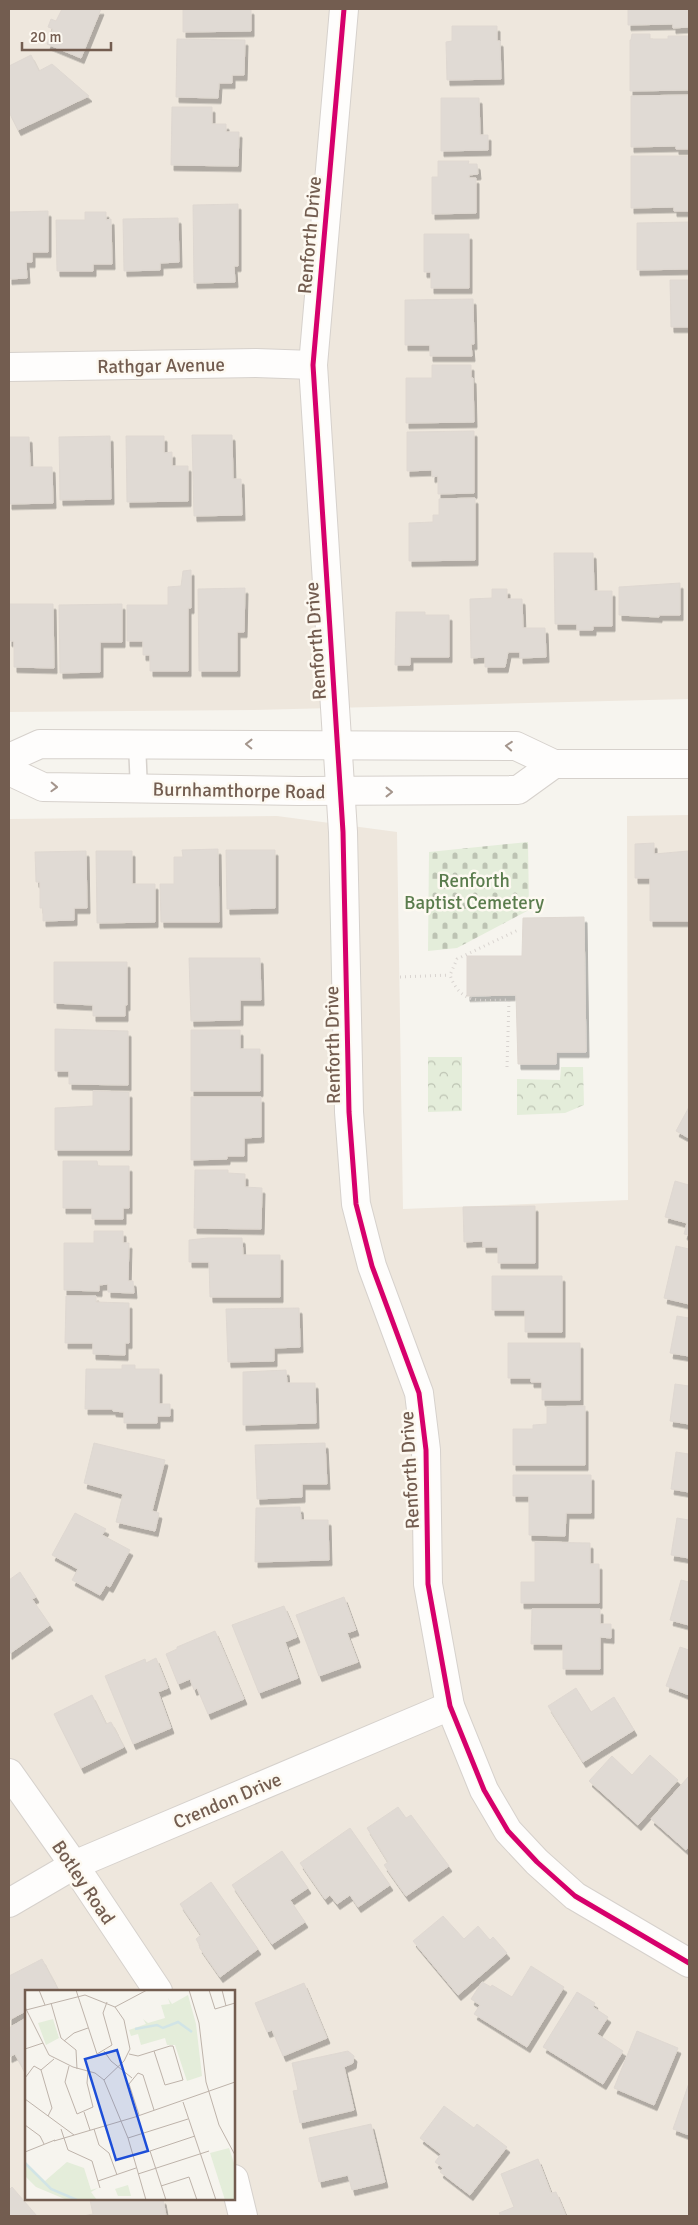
<svg xmlns="http://www.w3.org/2000/svg" width="698" height="2225" font-family="Signika,sans-serif">
	<style>
		.residential { fill: #eee7dd; fill-rule: evenodd }
		.cemetery { fill: url(#cemetery-stones) }
		.park { fill: url(#park-crowns) }
		.building { fill: #e0dad4; stroke: #dfd8d1; filter: url(#shadow) }
		.lines { fill: none; stroke-linecap: round; stroke-linejoin: round }
		.lane-casing { stroke: #d6d1cc; stroke-width: 19 }
		.street-casing { stroke: #d6d1cc; stroke-width: 30 }
		.secondary-casing { stroke: #d6d1cc; stroke-width: 30 }
		.path { stroke: #d9d4d0; stroke-width: 3; stroke-dasharray: 1 4; stroke-linecap: butt }
		.lane { stroke: #fefdfc; stroke-width: 16 }
		.street { stroke: #fefdfc; stroke-width: 28 }
		.secondary { stroke: #fefdfc; stroke-width: 28 }
		.cycleway-casing { stroke: #fdf9f1; stroke-width: 8 }
		.cycleway { stroke: #d6006c; stroke-width: 5 }
		.oneway { stroke: #a4958c }
		.labels { text-anchor: middle; stroke-width: 5; stroke-linejoin: round; paint-order: stroke }
		.street-label { font-size: 19px; fill: #735d50; stroke: #fdf9f1 }
		.park-label { font-size: 19px; fill: #5a7c4d; stroke: #fdf9f1 }
		.inset-river { fill: none; stroke: #d1e4e6; stroke-width: 2.5 }
		.inset-road { fill: none; stroke: #beb3aa; stroke-width: 1 }
		.view { fill: #1d4ed8; fill-opacity: 0.15; stroke: #1d4ed8; stroke-width: 2.5 }
		.inset-edge { fill: none; stroke: #735d50; stroke-width: 2.5 }
	</style>
	<defs>
		<pattern id="cemetery-stones" width="16" height="16" patternUnits="userSpaceOnUse" patternTransform="scale(1.25)"><rect width="16" height="16" fill="#e4edda"/><path d="M2 7V4a2 2 0 0 1 4 0v3zM10 15v-3a2 2 0 0 1 4 0v3z" fill="#bdc3b3"/></pattern>
		<pattern id="park-crowns" width="20" height="18" patternUnits="userSpaceOnUse" patternTransform="scale(1.25)"><rect width="20" height="18" fill="#e4edda"/><path d="M2 6a3 3 0 1 1 6 0M12 15a3 3 0 1 1 6 0" fill="none" stroke="#bdc3b3"/></pattern>
		<filter id="shadow"><feDropShadow dx="3" dy="5.5" stdDeviation="0" flood-color="#0004"/></filter>
	</defs>
	<rect width="100%" height="100%" fill="#f6f4ee"/>
	<g class="residential">
		<polygon points="9,9 689,9 689,699 253,710 9,712"/>
		<path d="M689,815V2216H9V819L277,816L397,832L403,1209L628,1200L627,816ZM26,1991H234V2199H26Z"/>
	</g>
	<polygon class="cemetery" points="528,842 529,910 457,948 428,951 429,852"/>
	<g class="park">
		<polygon points="428,1057 462,1057 462,1111 428,1112"/>
		<polygon points="561,1067 583,1067 584,1105 565,1113 517,1115 517,1079 560,1080"/>
	</g>
	<g class="building">
		<polygon points="62,9 101,9 81,58 47,44 53,29 48,27 51,19 56,21"/>
		<polygon points="183,9 251,9 251,31 183,32"/>
		<polygon points="628,9 689,9 689,27 673,28 673,24 628,25"/>
		<polygon points="452,26 497,26 497,41 500,41 501,79 447,80 446,42 452,41"/>
		<polygon points="632,34 650,34 650,39 668,39 668,36 689,36 689,90 630,91 630,40 631,40"/>
		<polygon points="177,39 245,40 244,75 232,75 232,83 219,83 218,98 176,97"/>
		<polygon points="31,55 39,71 52,64 89,96 18,130 9,112 9,66"/>
		<polygon points="689,95 689,149 676,149 676,146 631,147 631,96"/>
		<polygon points="441,98 479,98 480,135 488,135 488,150 441,151"/>
		<polygon points="172,107 212,107 212,124 226,124 226,132 239,132 238,166 171,165"/>
		<polygon points="631,156 689,156 689,211 674,211 674,207 631,208"/>
		<polygon points="438,161 469,161 468,164 477,164 478,174 469,175 469,178 476,178 476,213 432,214 432,177 438,177"/>
		<polygon points="238,204 238,266 234,266 235,282 194,283 193,205"/>
		<polygon points="48,211 48,252 32,252 32,262 26,262 27,278 9,279 9,212"/>
		<polygon points="85,212 106,212 106,220 111,219 112,264 93,264 93,271 57,271 56,220 85,220"/>
		<polygon points="178,218 179,262 160,263 160,270 124,271 123,219"/>
		<polygon points="689,222 689,269 637,270 637,223"/>
		<polygon points="424,234 469,234 469,288 431,288 431,272 424,272"/>
		<polygon points="670,280 689,280 689,327 671,327"/>
		<polygon points="473,299 474,344 471,344 472,356 430,356 430,345 405,345 405,300"/>
		<polygon points="432,365 471,365 471,378 473,378 474,422 406,423 406,378 432,378"/>
		<polygon points="474,431 474,493 438,494 438,476 432,477 432,470 407,471 407,432"/>
		<polygon points="192,435 232,435 233,479 241,479 242,515 194,516"/>
		<polygon points="110,436 111,499 60,500 59,437"/>
		<polygon points="126,436 164,436 164,453 172,452 172,466 188,466 188,501 127,502"/>
		<polygon points="9,437 29,437 30,467 52,467 53,503 9,504"/>
		<polygon points="475,498 475,560 409,561 409,523 433,522 433,515 439,515 439,499"/>
		<polygon points="554,553 593,553 594,591 612,591 612,626 593,626 593,630 577,630 577,624 555,624"/>
		<polygon points="191,570 191,608 188,608 188,671 150,671 150,655 143,655 143,641 127,641 127,605 168,605 168,587 181,586 183,571"/>
		<polygon points="680,583 680,615 659,615 659,617 619,615 619,587"/>
		<polygon points="245,588 244,632 237,632 237,671 199,671 198,589"/>
		<polygon points="492,589 507,589 507,599 522,599 523,628 545,628 546,657 520,658 520,652 508,652 505,667 485,667 485,657 471,658 470,599 492,598"/>
		<polygon points="9,604 53,604 54,668 14,667 14,641 9,641"/>
		<polygon points="122,604 122,642 100,642 100,672 60,673 59,605"/>
		<polygon points="396,612 425,612 425,615 449,615 449,657 410,657 410,665 395,665"/>
		<polygon points="654,843 654,854 688,851 689,921 650,921 650,878 635,878 635,844"/>
		<polygon points="218,849 219,922 161,922 160,884 174,884 174,857 183,857 182,850"/>
		<polygon points="226,850 275,850 275,908 227,909"/>
		<polygon points="86,851 87,908 74,908 74,920 43,921 43,908 40,908 40,882 36,882 35,852"/>
		<polygon points="96,851 132,851 132,884 155,884 155,922 97,923"/>
		<polygon points="584,917 586,1052 556,1052 556,1064 518,1064 516,995 467,996 467,956 522,956 523,918"/>
		<polygon points="189,958 260,958 261,1000 240,1000 240,1020 191,1021"/>
		<polygon points="54,962 127,962 127,1005 125,1005 125,1016 93,1016 93,1005 54,1003"/>
		<polygon points="55,1029 128,1031 128,1085 69,1084 69,1071 55,1071"/>
		<polygon points="191,1030 240,1030 240,1049 260,1049 260,1091 191,1091"/>
		<polygon points="93,1091 129,1092 129,1150 55,1150 55,1108 93,1106"/>
		<polygon points="191,1097 261,1097 261,1137 244,1138 244,1156 227,1156 227,1159 191,1160"/>
		<polygon points="689,1107 689,1138 676,1131"/>
		<polygon points="63,1161 97,1161 98,1166 129,1166 129,1208 123,1208 123,1219 92,1219 92,1208 63,1208"/>
		<polygon points="195,1170 228,1170 228,1173 245,1174 245,1187 262,1188 261,1229 194,1228"/>
		<polygon points="675,1181 689,1185 689,1235 684,1234 687,1223 665,1217"/>
		<polygon points="535,1206 535,1263 498,1263 498,1247 483,1247 483,1241 464,1242 463,1207"/>
		<polygon points="94,1231 123,1231 123,1243 129,1243 128,1281 133,1281 134,1293 108,1292 108,1284 99,1285 99,1291 64,1290 64,1243 94,1243"/>
		<polygon points="208,1238 242,1238 243,1255 280,1255 280,1297 210,1297 209,1262 189,1262 189,1240"/>
		<polygon points="676,1246 689,1249 689,1304 664,1298"/>
		<polygon points="492,1276 562,1276 562,1332 525,1332 525,1310 492,1310"/>
		<polygon points="66,1296 96,1296 96,1302 129,1303 129,1343 125,1343 125,1355 93,1354 93,1343 65,1343"/>
		<polygon points="299,1308 300,1347 274,1348 274,1361 228,1362 226,1309"/>
		<polygon points="677,1316 689,1318 689,1356 670,1353"/>
		<polygon points="508,1343 580,1343 580,1400 542,1400 542,1382 531,1382 531,1378 508,1378"/>
		<polygon points="122,1365 135,1365 135,1369 159,1369 159,1404 170,1404 170,1416 157,1416 157,1423 124,1423 124,1412 113,1411 113,1409 85,1409 86,1369 122,1369"/>
		<polygon points="286,1370 287,1383 315,1383 316,1423 243,1425 243,1372"/>
		<polygon points="675,1384 689,1386 689,1424 670,1421"/>
		<polygon points="585,1406 585,1465 513,1465 513,1429 533,1429 533,1425 547,1424 547,1407"/>
		<polygon points="94,1443 165,1460 152,1511 159,1513 155,1531 116,1522 123,1494 84,1483"/>
		<polygon points="325,1443 327,1484 302,1484 302,1497 257,1499 255,1445"/>
		<polygon points="676,1452 689,1454 689,1492 671,1489"/>
		<polygon points="513,1475 591,1475 591,1513 566,1513 565,1536 529,1535 529,1496 513,1496"/>
		<polygon points="300,1507 301,1520 328,1520 329,1560 255,1562 256,1508"/>
		<polygon points="75,1513 106,1529 102,1535 130,1550 110,1587 106,1585 100,1595 72,1580 78,1569 52,1555"/>
		<polygon points="677,1518 689,1520 689,1558 671,1555"/>
		<polygon points="535,1542 590,1543 590,1564 599,1564 599,1603 521,1603 521,1582 535,1582"/>
		<polygon points="20,1572 36,1597 32,1599 50,1625 9,1654 9,1580"/>
		<polygon points="681,1580 689,1582 689,1625 670,1620"/>
		<polygon points="344,1597 356,1630 347,1633 358,1662 319,1676 296,1615"/>
		<polygon points="284,1606 297,1637 285,1642 298,1678 259,1693 232,1625"/>
		<polygon points="532,1609 600,1609 600,1624 611,1624 611,1638 600,1637 600,1669 563,1669 563,1644 531,1644"/>
		<polygon points="215,1631 244,1699 208,1714 197,1688 194,1690 190,1679 178,1684 166,1654 177,1649 177,1647"/>
		<polygon points="680,1647 689,1650 689,1695 666,1686"/>
		<polygon points="156,1658 168,1688 158,1692 171,1728 133,1744 105,1676 145,1659 146,1663"/>
		<polygon points="576,1688 591,1712 614,1697 634,1730 583,1762 548,1706"/>
		<polygon points="92,1695 106,1724 111,1722 124,1747 81,1768 54,1714"/>
		<polygon points="650,1755 678,1780 638,1825 589,1781 612,1756 632,1775"/>
		<polygon points="689,1776 689,1846 686,1850 651,1819"/>
		<polygon points="398,1807 406,1818 411,1815 449,1866 406,1896 384,1865 388,1862 367,1828"/>
		<polygon points="350,1828 390,1885 358,1907 350,1895 337,1904 330,1895 325,1899 300,1863"/>
		<polygon points="282,1851 308,1888 290,1900 305,1922 272,1944 232,1885"/>
		<polygon points="211,1882 258,1949 220,1977 199,1947 200,1946 196,1939 201,1935 180,1904"/>
		<polygon points="443,1916 464,1939 478,1926 490,1940 493,1937 507,1953 458,1995 413,1941"/>
		<polygon points="42,1959 59,1991 26,1991 26,2011 9,2020 9,1976"/>
		<polygon points="531,1966 564,1987 527,2047 474,2014 480,2005 471,1999 482,1982 491,1987 492,1985 512,1997"/>
		<polygon points="304,1983 327,2038 283,2056 272,2030 267,2032 255,2003"/>
		<polygon points="577,1992 595,2003 593,2007 608,2017 597,2034 623,2051 603,2084 543,2047"/>
		<polygon points="26,2018 26,2074 15,2054 9,2057 9,2028"/>
		<polygon points="637,2031 678,2048 654,2105 614,2088"/>
		<polygon points="348,2051 354,2056 353,2063 344,2067 354,2110 300,2123 293,2091 298,2090 292,2063"/>
		<polygon points="689,2083 689,2135 673,2129"/>
		<polygon points="444,2106 474,2128 477,2124 507,2147 470,2195 440,2172 443,2168 435,2162 441,2154 420,2138"/>
		<polygon points="371,2124 385,2182 352,2190 348,2175 319,2182 309,2138"/>
		<polygon points="538,2159 551,2193 556,2192 566,2216 501,2216 499,2213 514,2207 501,2174"/>
		<polygon points="12,2187 37,2216 9,2216 9,2190"/>
		<polygon points="97,2199 163,2199 166,2216 83,2216 93,2214 90,2200"/>
	</g>
	<g class="lines">
		<defs>
			<polyline id="lane" points="137,743 139,790"/>
			<g id="street">
				<polyline points="9,367 256,363 313,365"/>
				<polyline points="9,1773 74,1865 158,1991"/>
				<polyline points="9,1903 74,1865 450,1706"/>
				<polyline points="234,2179 243,2216"/>
			</g>
			<g id="secondary">
				<polyline points="344,9 313,365 343,832 349,1112 356,1204 372,1266 419,1393 426,1450 428,1584 450,1706 484,1790 508,1831 537,1862 575,1896 689,1963"/>
				<polyline points="9,758 40,744 516,746 554,764 689,764"/>
				<polyline points="9,771 43,787 299,791 518,790 554,764"/>
			</g>
		</defs>
		<use href="#lane" class="lane-casing"/>
		<use href="#street" class="street-casing"/>
		<use href="#secondary" class="secondary-casing"/>
		<g class="path">
			<polyline points="400,977 450,975"/>
			<path d="M507,1067L509,1000C482,1000 461,1006 450,975L457,959L518,930"/>
		</g>
		<use href="#lane" class="lane"/>
		<use href="#street" class="street"/>
		<use href="#secondary" class="secondary"/>
		<defs>
			<polyline id="cycleway" points="344,9 313,365 343,832 349,1112 356,1204 372,1266 419,1393 426,1450 428,1584 450,1706 484,1790 508,1831 537,1862 575,1896 689,1963"/>
		</defs>
		<use href="#cycleway" class="cycleway-casing"/>
		<use href="#cycleway" class="cycleway"/>
	</g>
	<defs><path id="oneway-chevron" d="M-2-3.5L2.5 0L-2 3.5" fill="none" stroke-width="1.6" stroke-linecap="round" stroke-linejoin="round" transform="scale(1.25)"/></defs>
	<g class="oneway">
		<use href="#oneway-chevron" transform="translate(249 744) rotate(-179)"/>
		<use href="#oneway-chevron" transform="translate(509 746) rotate(-176)"/>
		<use href="#oneway-chevron" transform="translate(54 787) rotate(2)"/>
		<use href="#oneway-chevron" transform="translate(389 792)"/>
	</g>
	<g class="labels">
		<g class="street-label">
			<text transform="translate(309 235) rotate(-85)" y="7">Renforth Drive</text>
			<text transform="translate(161 365) rotate(-1)" y="7">Rathgar Avenue</text>
			<text transform="translate(315 641) rotate(-94)" y="7">Renforth Drive</text>
			<text transform="translate(239 790) rotate(1)" y="7">Burnhamthorpe Road</text>
			<text transform="translate(332 1045) rotate(-91)" y="7">Renforth Drive</text>
			<text transform="translate(409 1470) rotate(-93)" y="7">Renforth Drive</text>
			<text transform="translate(227 1800) rotate(-23)" y="7">Crendon Drive</text>
			<text transform="translate(84 1882) rotate(56)" y="7">Botley Road</text>
		</g>
		<g class="park-label">
			<text x="474" y="887">Renforth<tspan x="474" dy="22">Baptist Cemetery</tspan></text>
		</g>
	</g>
	<g transform="translate(25 1990)">
		<rect width="210" height="210" fill="#f6f4ee"/>
		<path d="M163,5L171,34L177,86L162,91L150,55H142L140,48L116,55L113,44L106,46L104,40L121,34L118,29L123,33L140,28L136,15L145,14L143,8L147,14ZM28,29L34,48L21,55L13,33ZM204,158L210,176V210H200L185,163ZM0,172L20,191L42,172L59,178L66,200L73,198L66,202L72,210H42L11,197L0,186Z" fill="#e4edda"/>
		<path d="M103,195L106,206H93L90,199Z" fill="#e4edda"/>
		<path class="inset-river" d="M110,39L132,35L138,38L153,32L167,42M0,173L26,199L52,210"/>
		<path class="inset-road" d="M14,0L20,15M51,0L72,64L87,55L78,23L82,12M164,0L174,33L181,92L194,135L210,165M184,0L190,19L210,13M197,0L201,16M26,13L36,48L51,60L52,79M0,17L24,65L48,77L70,83L79,90L103,148L121,210M90,17L122,0M1,20L60,5L90,17L99,30L105,59L99,71L79,90M39,51L49,43L63,38M0,59L18,53M79,61L86,71L107,88M104,64L113,66L145,56H148L158,90L140,95L129,61M44,76L40,92L52,124L68,117L62,93L63,81M16,80L27,118L23,126M16,80L29,69M0,88L9,76L16,80M0,109L49,145M158,112L191,210M59,122L65,140M114,125L104,94L113,83L118,85L129,120M0,135L15,146L19,154M36,139L43,160L67,171L75,198M69,139L74,155L84,163L92,185M103,148L163,129M29,151L110,127L210,92M0,162L30,150M113,184L184,161M73,191L111,178M136,196L164,187L172,210M141,210L125,161L170,146"/>
		<path class="view" d="M92,60L123,161L91,170L60,69Z"/>
		<rect width="210" height="210" class="inset-edge"/>
	</g>
	<rect width="698" height="2225" fill="none" stroke="#735d50" stroke-width="20"/>
	<path d="M22 42v8h89v-8" fill="none" stroke="#735d50" stroke-width="2.5"/>
	<text x="30" y="42" font-size="15" fill="#735d50" stroke="#fdf9f1" stroke-width="4" paint-order="stroke">20 m</text>
</svg>
